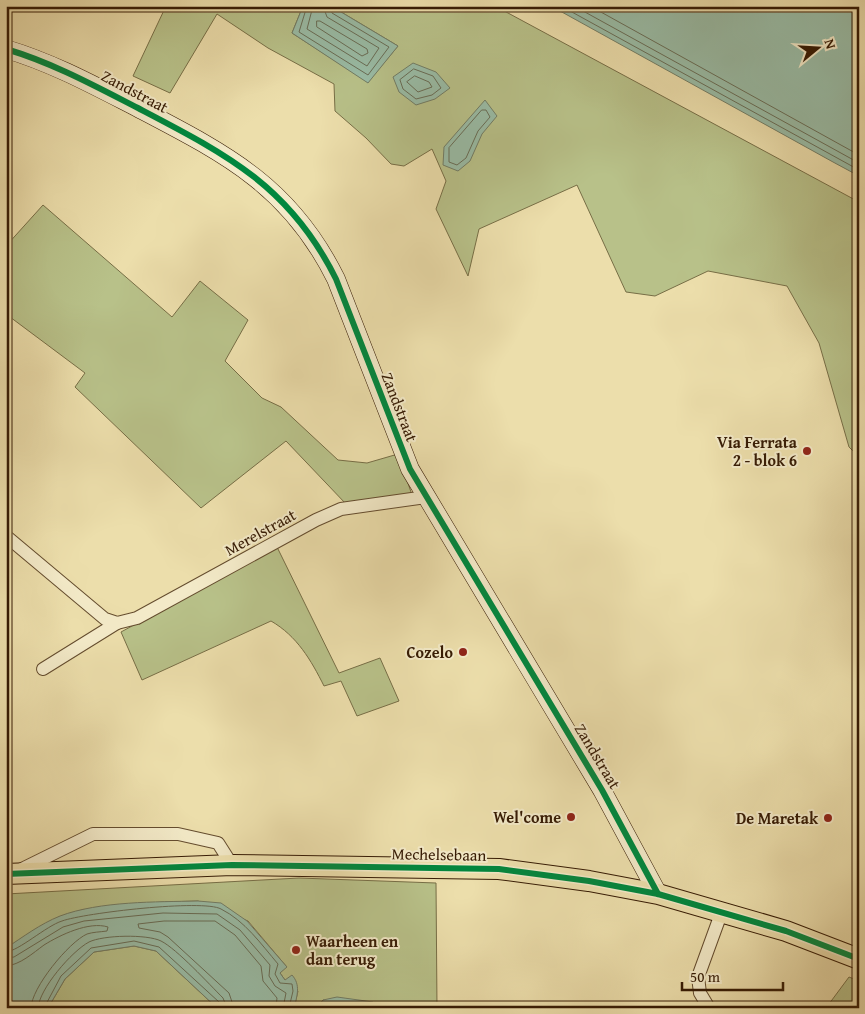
<svg xmlns="http://www.w3.org/2000/svg" width="865" height="1014" font-family="'Gentium Book Plus',serif">
	<style>
		.green { fill: #b8c189; stroke: #776e46 }
		.water { fill: #99bca6; stroke: #717c65 }
		.lines { fill: none; stroke-linecap: round; stroke-linejoin: round }
		.shore { stroke: #686c55; stroke-width: 1 }
		.street-casing { stroke: #644c2e; stroke-width: 14 }
		.secondary-casing { stroke: #361b04; stroke-width: 19 }
		.primary-casing { stroke: #361b04; stroke-width: 22 }
		.street { stroke: #f3eac8; stroke-width: 12 }
		.secondary { stroke: #f3eac8; stroke-width: 18 }
		.primary { stroke: #ecdeab; stroke-width: 20 }
		.cycleway-casing { stroke: #f3eac8; stroke-width: 9 }
		.cycleway { stroke: #00873e; stroke-width: 6 }
		.poi-dot { fill: #8f2418; stroke: #f3eac8; stroke-width: 2 }
		.labels { text-anchor: middle; stroke-width: 4; stroke-linejoin: round; paint-order: stroke }
		.street-label { font-size: 16px; fill: #361b04; stroke: #f3eac8 }
		.poi-label { font-size: 16px; font-weight: bold; fill: #361b04; stroke: #f3eac8; text-anchor: end }
	</style>
	<rect width="100%" height="100%" fill="#ecdeab"/>
	<filter id="stains"><feTurbulence type="fractalNoise" baseFrequency=".004" numOctaves="4"/><feColorMatrix values="0 0 0 0 .2 0 0 0 0 .09 0 0 0 0 .02 0 0 0 .5 -.17"/></filter>
	<radialGradient id="worn" r=".72"><stop offset=".6" stop-color="#630" stop-opacity="0"/><stop offset="1" stop-color="#630" stop-opacity=".3"/></radialGradient>
	<g class="green">
		<polygon points="166,6 257,6 263,10 275,6 303,6 292,33 368,82 398,46 331,6 495,6 859,202 859,457 849,447 819,343 787,286 708,271 655,296 626,292 577,185 479,229 468,276 436,209 446,181 432,149 404,166 391,164 366,138 335,111 334,84 268,48 217,14 170,93 133,76"/>
		<polygon points="43,205 172,317 200,281 248,320 225,361 262,398 281,407 338,460 367,463 398,454 412,495 346,504 286,441 201,508 75,387 85,373 6,314 6,246"/>
		<path d="M277,547L339,673L380,658L399,701L357,716L341,681L324,686C311,660 297,636 271,621L142,680L121,632Z"/>
		<polygon points="299,878 436,883 437,1008 372,1008 373,1003 323,1000 317,1008 294,1008 298,991 285,980 280,973 286,966 248,921 198,901 163,902 82,910 59,917 6,948 6,894"/>
		<polygon points="134,946 156,951 217,1008 48,1008 65,979 94,952"/>
		<polygon points="849,977 859,981 859,1008 826,1008"/>
	</g>
	<g class="water">
		<polygon points="303,6 331,6 398,46 368,83 292,33"/>
		<polygon points="551,6 859,6 859,176 833,162"/>
		<polygon points="413,63 436,72 450,88 435,99 416,105 399,92 393,77"/>
		<polygon points="485,100 497,116 482,134 470,161 458,171 443,165 444,147"/>
		<path d="M198,901L221,903L247,921L287,967L280,973L285,980L292,975C301,985 297,996 294,1008H217L156,951L134,946L94,952L65,979L48,1008H6V948C23,937 40,924 60,916C100,901 156,902 198,901Z"/>
		<polygon points="337,997 373,1002 372,1008 317,1008 323,1000"/>
	</g>
	<g class="lines">
		<g class="shore">
			<polyline points="307,6 299,32 368,75 389,47 332,13 329,6"/>
			<polyline points="313,6 307,29 367,66 379,48 327,17 323,6"/>
			<polyline points="561,6 859,170"/>
			<polyline points="574,6 859,163"/>
			<polyline points="590,6 859,155"/>
			<polygon points="317,21 320,21 367,49 368,53 362,56 317,27"/>
			<polygon points="414,69 433,76 441,88 432,95 416,99 403,89 400,80"/>
			<polygon points="415,76 429,82 432,87 418,92 407,82"/>
			<polygon points="482,110 486,110 490,117 478,131 466,158 457,165 449,162 449,148"/>
			<path d="M6,952C19,951 46,926 62,921C84,913 203,899 221,909C245,921 261,944 278,964L275,974L280,983L292,984L293,991L289,1008"/>
			<polyline points="6,958 14,957 63,927 84,921 163,913 217,914 240,930 270,965 269,976 275,986 286,993 283,1008"/>
			<path d="M6,966C20,965 33,953 44,945C60,935 89,921 108,927L107,931C100,932 93,932 87,934C69,942 31,988 31,1008"/>
			<path d="M38,1008C39,989 72,951 89,942C103,935 147,934 161,941C177,949 209,984 223,998L227,1008"/>
			<polyline points="44,1008 61,976 91,948 134,941 159,947 219,1002 220,1008"/>
			<polyline points="234,1008 229,993 168,937 160,932 139,928 138,924 164,921 215,921 235,935 261,966 263,981 277,998 276,1008"/>
		</g>
		<defs>
			<g id="street">
				<polyline points="6,536 105,619 117,623 137,618 316,520 341,509 426,497"/>
				<polyline points="43,669 117,623"/>
				<polyline points="20,870 93,834 178,834 218,843 232,865"/>
				<polyline points="709,1008 700,993 698,977 722,911"/>
			</g>
			<path id="secondary" d="M6,49C53,63 95,86 138,108C226,154 290,186 336,279L410,469L602,790L658,894"/>
			<polyline id="primary" points="6,874 232,865 499,869 589,881 658,894 786,931 859,959"/>
		</defs>
		<use href="#street" class="street-casing"/>
		<use href="#secondary" class="secondary-casing"/>
		<use href="#primary" class="primary-casing"/>
		<use href="#street" class="street"/>
		<use href="#secondary" class="secondary"/>
		<use href="#primary" class="primary"/>
		<defs>
			<g id="cycleway">
				<path d="M6,49C53,63 95,86 138,108C226,154 290,186 336,279L410,469L602,790L658,894"/>
				<polyline points="6,874 232,865 499,869 589,881 658,894 786,931 859,959"/>
			</g>
		</defs>
		<use href="#cycleway" class="cycleway-casing"/>
		<use href="#cycleway" class="cycleway"/>
	</g>
	<g class="poi-dot">
		<circle cx="807" cy="451" r="5"/>
		<circle cx="463" cy="652" r="5"/>
		<circle cx="571" cy="817" r="5"/>
		<circle cx="828" cy="818" r="5"/>
		<circle cx="296" cy="950" r="5"/>
	</g>
	<g class="labels">
		<g class="street-label">
			<text transform="translate(135 91) rotate(28)" y="6">Zandstraat</text>
			<text transform="translate(400 407) rotate(69)" y="6">Zandstraat</text>
			<text transform="translate(260 532) rotate(-29)" y="6">Merelstraat</text>
			<text transform="translate(598 756) rotate(59)" y="6">Zandstraat</text>
			<text transform="translate(439 854) rotate(1)" y="6">Mechelsebaan</text>
		</g>
		<g class="poi-label">
			<text x="797" y="448">Via Ferrata<tspan x="797" dy="18">2 - blok 6</tspan></text>
			<text x="453" y="658">Cozelo</text>
			<text x="561" y="823">Wel'come</text>
			<text x="818" y="824">De Maretak</text>
			<text x="306" y="947" text-anchor="start">Waarheen en<tspan x="306" dy="18">dan terug</tspan></text>
		</g>
	</g>
	<rect width="865" height="1014" fill="none" stroke="#ecdeab" stroke-width="25"/>
	<rect x="8" y="8" width="850" height="999" fill="none" stroke="#361b04" stroke-width="2.5"/>
	<rect x="12" y="12" width="840" height="989" fill="none" stroke="#361b04"/>
	<g transform="translate(818 48) rotate(72)" stroke="#f3eac8" stroke-width="4" paint-order="stroke">
	<path d="M0-4L9 19L0 12L-9 19Z" fill="#361b04"/>
	<text y="-8" font-size="14" font-weight="bold" text-anchor="middle" fill="#361b04">N</text>
	</g>
	<path d="M682 982v8h101v-8" fill="none" stroke="#361b04" stroke-width="2.5"/>
	<text x="690" y="982" font-size="15" fill="#361b04" stroke="#f3eac8" stroke-width="4" paint-order="stroke">50 m</text>
	<rect width="100%" height="100%" filter="url(#stains)"/>
	<rect width="100%" height="100%" fill="url(#worn)"/>
</svg>
